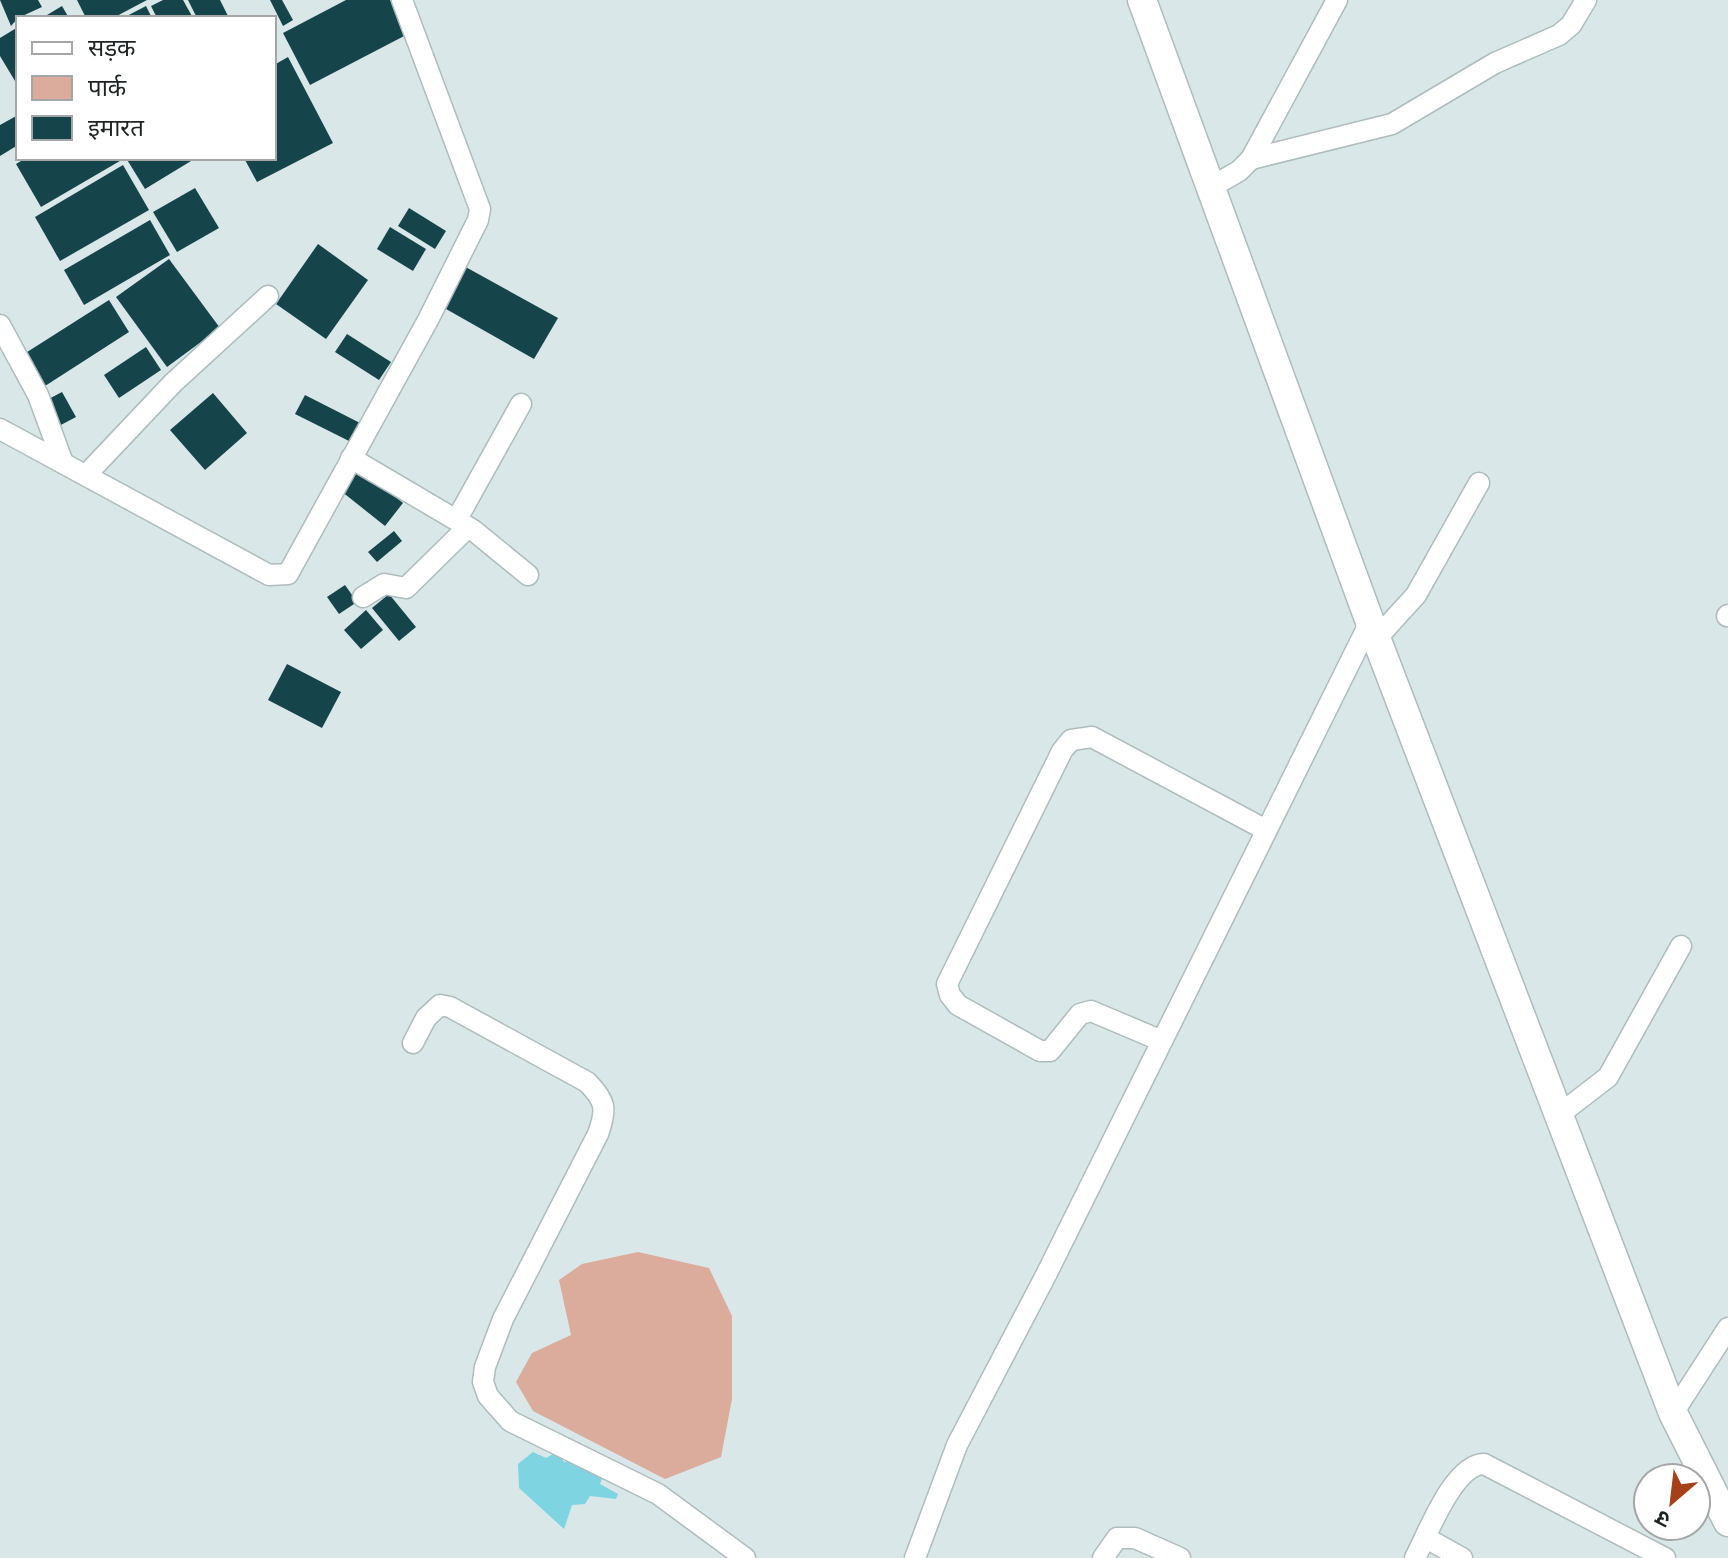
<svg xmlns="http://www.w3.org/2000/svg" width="1728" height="1558" font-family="'Times New Roman','Noto Sans Devanagari',serif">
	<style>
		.green { fill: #dbab9b }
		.water { fill: #7ed4e1 }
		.building { fill: #15444b }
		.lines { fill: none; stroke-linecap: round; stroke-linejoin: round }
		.street-casing { stroke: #aebcbe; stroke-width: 23 }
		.secondary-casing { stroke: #aebcbe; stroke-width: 31 }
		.street { stroke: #fff; stroke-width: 20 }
		.secondary { stroke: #fff; stroke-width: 28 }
	</style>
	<rect width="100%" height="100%" fill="#d9e7e9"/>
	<polygon class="green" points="638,1252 709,1268 732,1316 732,1399 721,1457 665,1479 533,1411 516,1382 532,1353 571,1335 559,1280 582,1264"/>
	<polygon class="water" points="533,1452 546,1458 557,1452 564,1462 573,1460 604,1474 600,1484 618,1494 616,1499 590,1496 585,1504 572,1505 564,1529 519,1488 518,1464"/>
	<g class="building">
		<polygon points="0,0 38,0 42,7 18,18 11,26"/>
		<polygon points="77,0 147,0 113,18 86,18"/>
		<polygon points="163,0 183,0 193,18 157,18 151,6"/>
		<polygon points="188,0 220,0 229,18 197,18"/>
		<polygon points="270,0 282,0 293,20 283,26"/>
		<polygon points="346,0 390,0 408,34 310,85 283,33"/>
		<polygon points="62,6 69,18 42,18"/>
		<polygon points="146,6 152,18 123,18"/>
		<polygon points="18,27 18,86 0,56 0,38"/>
		<polygon points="288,57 333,143 257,182 244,158 274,158 274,65"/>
		<polygon points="18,115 18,145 0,156 0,125"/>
		<polygon points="26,158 125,158 41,207 16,164"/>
		<polygon points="126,158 196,158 145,189"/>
		<polygon points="123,165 149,210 60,261 35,217"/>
		<polygon points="195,188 219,228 177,252 153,212"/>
		<polygon points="409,208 446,231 435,249 398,226"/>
		<polygon points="150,220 170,255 84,305 64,270"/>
		<polygon points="390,227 426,249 413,271 377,249"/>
		<polygon points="318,244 368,280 326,339 276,304"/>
		<polygon points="169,259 220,328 167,367 116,297"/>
		<polygon points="462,265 558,318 534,359 439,305"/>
		<polygon points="109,300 129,332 45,386 24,354"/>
		<polygon points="347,334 391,362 379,380 335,352"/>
		<polygon points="146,347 161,370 119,398 104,375"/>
		<polygon points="62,392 76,417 57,427 43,402"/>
		<polygon points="213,393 247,433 205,470 170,430"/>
		<polygon points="305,395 362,424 353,443 295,414"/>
		<polygon points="359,468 403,503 385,526 341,491"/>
		<polygon points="394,531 402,541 377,562 368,552"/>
		<polygon points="345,585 357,602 339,614 327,597"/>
		<polygon points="389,594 416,627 399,641 372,608"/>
		<polygon points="366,610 383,630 361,649 344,630"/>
		<polygon points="287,664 341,692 322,728 268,700"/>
	</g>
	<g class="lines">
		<defs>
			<g id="street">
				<polyline points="1251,159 1392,124 1495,63 1559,35 1571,25 1586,0"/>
				<polyline points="1213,186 1239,171 1251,159 1337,0"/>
				<polyline points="0,325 38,395 63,463"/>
				<polyline points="0,429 269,575 288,574 428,320 478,220 480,209 474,193 402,0"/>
				<polyline points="351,458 473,530 528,575"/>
				<polyline points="86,475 173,383 268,296"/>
				<polyline points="457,519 521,404"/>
				<polyline points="363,597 384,584 406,588 468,527"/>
				<polyline points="1727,616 1728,615"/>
				<polyline points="1376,639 1416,595 1479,483"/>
				<polyline points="1162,1041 1091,1011 1080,1014 1050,1051 1040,1051 958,1005 950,995 947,984 1062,751 1071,740 1092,737 1266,830"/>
				<path d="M413,1043L426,1018L440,1005L450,1007L587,1082C606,1101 607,1109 598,1134L503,1319L485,1367L483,1382L488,1396L510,1421L658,1494L745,1558"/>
				<polyline points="1560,1114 1608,1077 1681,946"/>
				<polyline points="1673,1413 1728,1328"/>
				<polyline points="1426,1538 1462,1558"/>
				<polyline points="915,1558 957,1445 1047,1273 1370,622"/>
				<polyline points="1103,1558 1117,1538 1135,1538 1180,1558"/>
				<path d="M1415,1558C1428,1533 1454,1464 1484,1464L1665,1558"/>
			</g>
			<polyline id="secondary" points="1142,0 1370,622 1673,1413 1728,1522"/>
		</defs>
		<use href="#street" class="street-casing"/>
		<use href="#secondary" class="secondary-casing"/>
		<use href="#street" class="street"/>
		<use href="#secondary" class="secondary"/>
	</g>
	<rect x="16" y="16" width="260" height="144" fill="#ffffff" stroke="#a5a7a7" stroke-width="2"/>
	<rect x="32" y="42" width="40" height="12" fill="#ffffff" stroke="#a5a7a7" stroke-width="2"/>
	<text x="88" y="56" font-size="24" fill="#1e2324">सड़क</text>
	<rect x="32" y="76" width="40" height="24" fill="#dbab9b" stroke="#a5a7a7" stroke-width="2"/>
	<text x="88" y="96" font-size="24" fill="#1e2324">पार्क</text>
	<rect x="32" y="116" width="40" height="24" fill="#15444b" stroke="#a5a7a7" stroke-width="2"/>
	<text x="88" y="136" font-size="24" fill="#1e2324">इमारत</text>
	<g transform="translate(1672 1502) rotate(208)"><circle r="38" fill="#ffffff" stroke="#a5a7a7" stroke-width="2"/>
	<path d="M0-6L14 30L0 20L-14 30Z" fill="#a64018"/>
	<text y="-12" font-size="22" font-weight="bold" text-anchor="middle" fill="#1e2324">उ</text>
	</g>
</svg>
